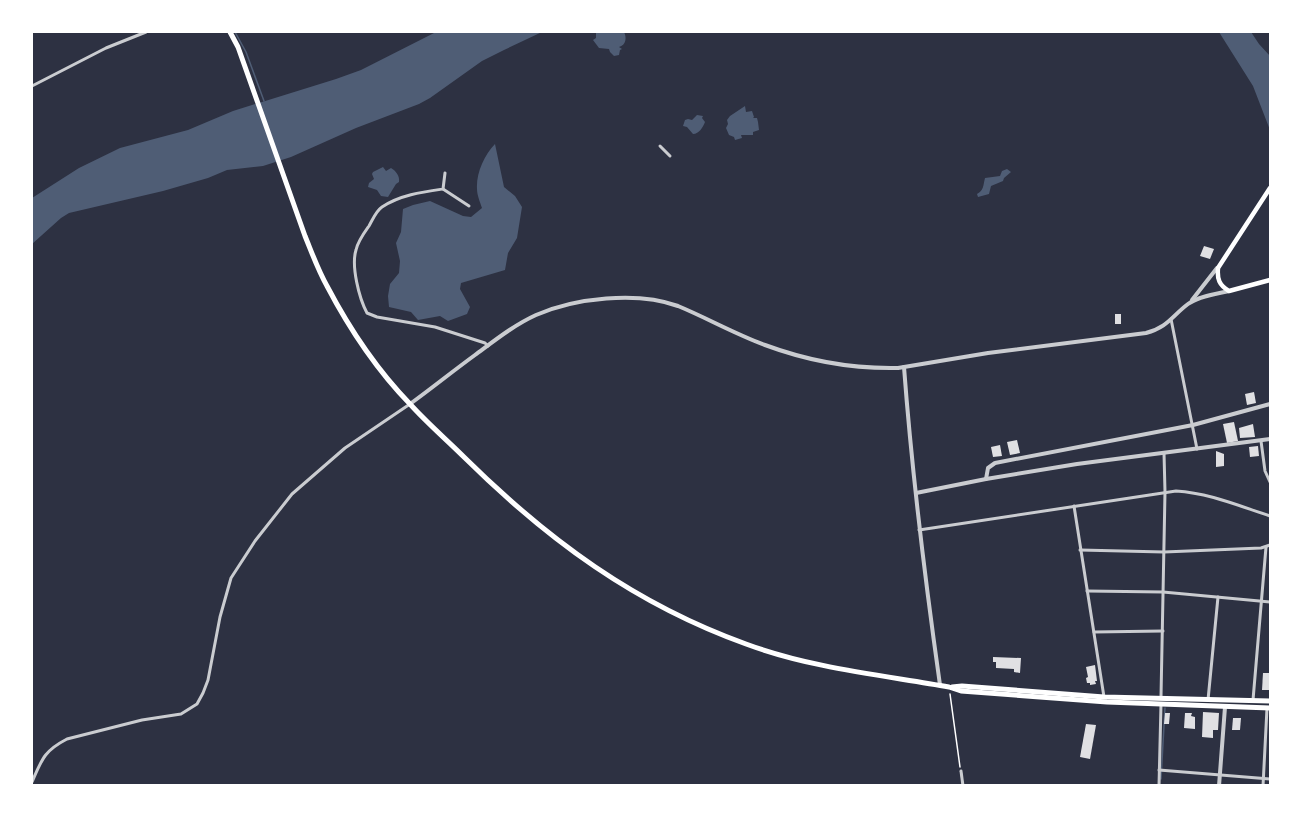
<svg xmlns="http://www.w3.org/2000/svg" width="1302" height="817" font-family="'Space Grotesk',sans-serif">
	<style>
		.water { fill: #4f5d75 }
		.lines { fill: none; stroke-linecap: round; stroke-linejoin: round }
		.stream { stroke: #4f5d75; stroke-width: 1.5 }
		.building { fill: #e0e0e3 }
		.path { stroke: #fff; stroke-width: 1.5 }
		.minor { stroke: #caccd0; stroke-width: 3 }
		.tertiary { stroke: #caccd0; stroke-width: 4 }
		.secondary { stroke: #fff; stroke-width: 4.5 }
		.trunk { stroke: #fff; stroke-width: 5 }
	</style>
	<rect width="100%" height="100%" fill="#2d3142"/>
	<g class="water">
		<polygon points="436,32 542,32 504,50 482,61 430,98 419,104 356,128 291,157 263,166 227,170 208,178 163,191 69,213 61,218 32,244 32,198 79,168 120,148 188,130 233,111 336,79 361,70"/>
		<path d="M596,32H624C627,38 626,45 619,47L622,49L620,50L619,55L614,56L610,52L609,49L599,48L593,40L596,38Z"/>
		<polygon points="1219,32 1251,32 1259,44 1270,56 1270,130 1253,86"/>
		<polygon points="745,106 746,112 752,111 754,117 753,118 757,118 758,122 759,130 753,132 753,135 741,135 742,138 735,140 734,137 729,135 726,128 728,124 727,120 730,116"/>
		<path d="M697,115L703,116L702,118L705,122C703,127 699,134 693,134L687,127L683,126L685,120L688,119L692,120Z"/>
		<path d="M495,144L504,187L515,196L522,207L517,238L508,253L505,270L461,283L460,289L470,307L467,314L448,321L440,316L418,320L411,312L389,307L388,296L390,284L399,273L400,261L396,243L401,232L403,209L413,205L430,201L463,216L471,217L482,208C480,202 477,195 477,189C476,174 484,155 495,144Z"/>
		<path d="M383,167L386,171L391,168C396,171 400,176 399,182L396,184L388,197L381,196L377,190L368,187L369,183L374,179L372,174L373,172Z"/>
		<path d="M1007,169L1011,172L1004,178L1003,181L991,186L989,194L978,197L977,194C984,190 983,186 985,178L1000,176L1002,171Z"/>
	</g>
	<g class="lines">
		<g class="stream">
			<polyline points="235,32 246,52 264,101"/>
			<polyline points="1161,779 1165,708"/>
		</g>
	</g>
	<g class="building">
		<polygon points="1204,246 1214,249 1210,259 1200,256"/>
		<rect x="1115" y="314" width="6" height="10"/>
		<polygon points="1254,392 1256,403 1247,405 1245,394"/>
		<polygon points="1234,422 1238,441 1227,443 1223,424"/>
		<polygon points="1253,424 1255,437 1240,438 1239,428"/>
		<polygon points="1017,440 1020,453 1010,455 1007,442"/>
		<polygon points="1000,445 1002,456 993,457 991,447"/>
		<polygon points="1258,446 1259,456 1250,457 1249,447"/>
		<polygon points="1216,451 1224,454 1224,466 1216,467"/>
		<polygon points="993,657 1021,658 1020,673 1014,672 1014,669 996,668 996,662 993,662"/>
		<polygon points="1095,665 1097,681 1095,681 1096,684 1090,685 1090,683 1087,683 1086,678 1088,677 1086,667"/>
		<polygon points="1263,673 1270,673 1270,690 1262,690"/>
		<polygon points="1203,712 1219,713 1218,730 1213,730 1213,738 1202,737"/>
		<polygon points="1165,713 1170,713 1169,724 1164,724"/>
		<polygon points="1185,713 1192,713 1191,716 1195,717 1195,729 1184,728"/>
		<polygon points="1233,718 1241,718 1240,730 1232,730"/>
		<polygon points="1086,724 1096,725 1090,759 1080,757"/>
	</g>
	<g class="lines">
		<polyline class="path" points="950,694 960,767"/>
		<g class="minor">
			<polyline points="32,86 106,48 146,32"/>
			<polyline points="660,146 670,156"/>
			<path d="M445,173L443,189C422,192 400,195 382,207C376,211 373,219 369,226C364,233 358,241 356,250C351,266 359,298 367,313L377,317L435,327L485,343L488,346"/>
			<polyline points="443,189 469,206"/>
			<polyline points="1171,319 1197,449"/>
			<polyline points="1261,441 1265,471 1270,482"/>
			<polyline points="1074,506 1104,697"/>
			<path d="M919,530L1176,491C1209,493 1239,506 1270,516"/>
			<polyline points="1080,550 1164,552 1261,548 1270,545"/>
			<polyline points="1087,591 1163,592 1270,602"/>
			<polyline points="1094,632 1163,631"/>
			<polyline points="1161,697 1165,492 1164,453"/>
			<polyline points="1208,700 1218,597"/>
			<polyline points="1253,700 1266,547"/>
			<polyline points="1159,770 1270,779"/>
			<polyline points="961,771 963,786"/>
			<path d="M32,782C42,759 44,751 67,739L142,720L181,714L197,704L203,693L208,680L220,617L231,578L255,541L292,494L345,448L410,404"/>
			<polyline points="1159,786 1161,704"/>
			<polyline points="1263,786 1267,708"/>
		</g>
		<g class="tertiary">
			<polyline points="1192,300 1217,268"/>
			<path d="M904,367C912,474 925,579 940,685"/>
			<path d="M410,404C432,388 453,371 475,355C494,341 514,325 536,315C575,298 637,291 678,306C707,318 735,334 765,345C808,361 852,369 898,368L988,353L1146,333C1168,327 1172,316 1188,304C1199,296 1216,294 1229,291"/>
			<polyline points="986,479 988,468 995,463 1193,425 1270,404"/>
			<polyline points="916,493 986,479 1077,464 1270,439"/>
			<polyline points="1219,786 1225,707"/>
		</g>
		<path class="secondary" d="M1270,188L1218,268C1217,279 1219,285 1229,291L1270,280"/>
		<g class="trunk">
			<path d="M230,32L238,47L305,236C312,253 318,270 327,286C349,328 377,370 410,404C427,423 447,440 465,458C548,540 635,604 746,644C811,668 881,675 949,687L961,691L1107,702L1270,708"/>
			<polyline points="952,687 962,686 1104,697 1270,701"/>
		</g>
	</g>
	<rect width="1302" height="817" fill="none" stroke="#ffffff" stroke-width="66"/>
</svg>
